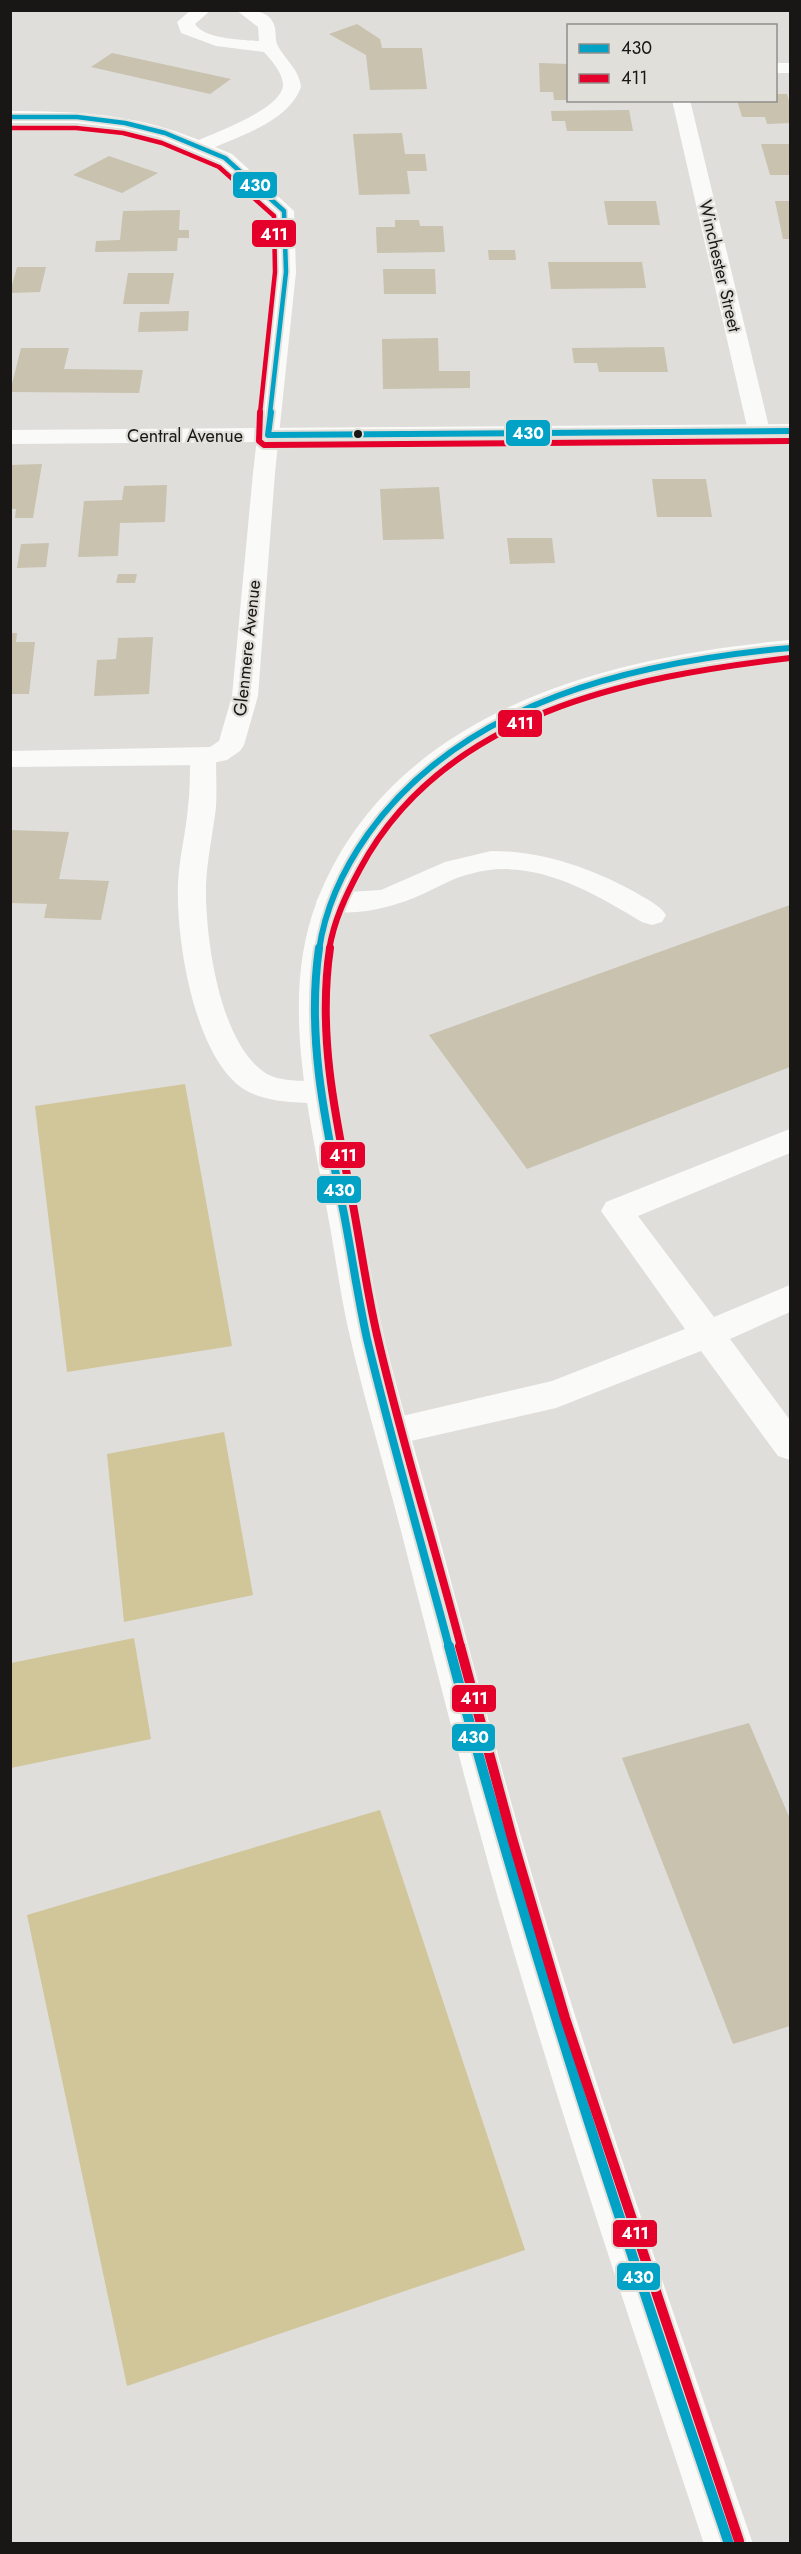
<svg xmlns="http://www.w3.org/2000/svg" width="801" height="2554" font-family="Jost,sans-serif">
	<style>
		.green { fill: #d1c59a }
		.building { fill: #c8c2af }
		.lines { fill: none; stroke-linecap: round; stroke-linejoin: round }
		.service { fill: #fafaf9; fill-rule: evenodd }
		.minor { fill: #fafaf9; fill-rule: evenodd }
		.tertiary { fill: #fafaf9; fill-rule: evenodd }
		.bus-1-far3-casing { stroke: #e0dfd9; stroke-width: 8 }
		.bus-1-far2-casing { stroke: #e0dfd9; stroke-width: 10 }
		.bus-1-far1-casing { stroke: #e0dfd9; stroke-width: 12 }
		.bus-1-casing { stroke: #e0dfd9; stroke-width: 14 }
		.bus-2-far3-casing { stroke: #e0dfd9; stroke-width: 8 }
		.bus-2-far2-casing { stroke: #e0dfd9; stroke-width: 10 }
		.bus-2-far1-casing { stroke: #e0dfd9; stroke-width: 12 }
		.bus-2-casing { stroke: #e0dfd9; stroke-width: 14 }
		.bus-1-far3 { stroke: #01a2c5; stroke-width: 4.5 }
		.bus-1-far2 { stroke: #01a2c5; stroke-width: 6 }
		.bus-1-far1 { stroke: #01a2c5; stroke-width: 8 }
		.bus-1 { stroke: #01a2c5; stroke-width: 10 }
		.bus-2-far3 { stroke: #e4002b; stroke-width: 4.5 }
		.bus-2-far2 { stroke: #e4002b; stroke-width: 6 }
		.bus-2-far1 { stroke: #e4002b; stroke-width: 8 }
		.bus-2 { stroke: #e4002b; stroke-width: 10 }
		.bus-dot { fill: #181715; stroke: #e0dfd9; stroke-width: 2 }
		.labels { text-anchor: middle; stroke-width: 4.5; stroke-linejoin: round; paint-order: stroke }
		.far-street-label { font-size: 18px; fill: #181715; stroke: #e0dfd9 }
		.line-badge { stroke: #e0dfd9; stroke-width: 2 }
		.badge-label { font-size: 16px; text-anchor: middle; font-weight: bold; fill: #fff }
	</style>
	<rect width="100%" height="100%" fill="#dfdeda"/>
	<g class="green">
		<polygon points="185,1084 232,1346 67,1372 35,1106"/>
		<polygon points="224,1432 253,1595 124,1622 107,1454"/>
		<polygon points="134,1638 151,1739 11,1768 11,1663"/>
		<polygon points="380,1810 525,2250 127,2386 27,1915"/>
	</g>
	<g class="building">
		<polygon points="357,24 380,39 382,48 422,48 427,89 370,90 366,55 329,34"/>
		<polygon points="112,53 231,79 210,94 91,67"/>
		<polygon points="539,63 568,64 568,100 554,100 553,92 540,92"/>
		<polygon points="776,94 787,94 790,105 790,123 767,124 765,117 742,117 737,100 776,100"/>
		<polygon points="629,110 633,131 567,131 565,121 552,121 551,111"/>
		<polygon points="402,133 405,154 425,154 427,171 407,171 410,194 359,195 353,134"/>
		<polygon points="761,144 790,144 790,175 770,175"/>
		<polygon points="109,156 158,173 122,193 73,175"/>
		<polygon points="604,201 656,201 660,225 608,225"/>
		<polygon points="775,201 790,201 790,239 783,239"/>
		<polygon points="180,210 179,230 189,230 189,238 178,238 177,251 95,252 96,241 120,240 123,211"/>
		<polygon points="395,220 419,220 420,226 443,226 445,252 377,253 376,227 395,227"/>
		<polygon points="488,250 515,250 516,260 489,260"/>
		<polygon points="548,262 642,262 646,288 551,289"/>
		<polygon points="17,267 46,267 40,292 10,293"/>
		<polygon points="383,269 435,269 436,294 384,294"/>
		<polygon points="128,273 174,273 169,304 123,304"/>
		<polygon points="189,311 188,331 138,332 140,312"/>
		<polygon points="438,338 439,371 470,371 470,388 383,389 382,339"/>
		<polygon points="664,347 668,372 599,372 597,363 574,363 572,348"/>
		<polygon points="21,348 69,348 64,369 143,370 139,393 10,392"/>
		<polygon points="42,464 33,518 15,518 16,509 10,509 10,465"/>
		<polygon points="652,479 706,479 712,517 657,517"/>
		<polygon points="167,485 165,522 120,523 118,556 78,557 84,501 122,500 124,486"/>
		<polygon points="439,487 444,539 383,540 380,489"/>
		<polygon points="507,538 552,538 555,563 510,564"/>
		<polygon points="49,543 46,567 17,568 21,544"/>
		<polygon points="118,574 137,574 135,583 116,583"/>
		<polygon points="10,633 17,633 16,642 35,642 29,694 10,694"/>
		<polygon points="153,637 149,694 94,696 97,660 116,659 118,638"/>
		<polygon points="10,830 69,832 59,879 109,881 101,920 44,918 47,904 10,903"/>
		<polygon points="790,905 790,1067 527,1169 429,1035"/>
		<polygon points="749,1723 790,1819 790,2026 733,2044 622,1758"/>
	</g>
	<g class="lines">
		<g class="service">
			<path d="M203,749L212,751L216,757C216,774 217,791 216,807C213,833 207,859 206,885C205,936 219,1041 264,1072C283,1085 310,1078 331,1084L335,1092L331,1100C317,1104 304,1103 290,1102C275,1101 255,1097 242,1088C194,1054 176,940 178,884C179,858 186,833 188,807C190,791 190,774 190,757L194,751Z"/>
			<path d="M491,851C542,851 588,867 633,891C644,898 659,904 666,915L662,922L652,925L642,922C591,891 531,856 470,874C453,878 438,887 423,894C392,908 353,918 320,909L316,902L320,895L330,893L381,890L445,862Z"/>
			<polygon points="790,1129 790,1153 638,1216 714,1317 790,1285 790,1312 730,1339 790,1420 790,1460 778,1456 701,1351 556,1408 393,1445 381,1441 376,1431 381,1421 552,1381 685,1329 601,1211 606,1202"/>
		</g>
		<g class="minor">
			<path d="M191,10H211L195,24C204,39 243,40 259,41L258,27L236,10C250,10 271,9 275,28C276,34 275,41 278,46C286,61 299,69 301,87C289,120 245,134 215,147L232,154L294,211L296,272L275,473L258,696L244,745L240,751L227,760L203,765L10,767V751L210,747L219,741L232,696L253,473L276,272L274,213L218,162L158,137L125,129L77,123H10V111C78,111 136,114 199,140C217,132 284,108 283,84C282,72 272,61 264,52L216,46L181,33L177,22Z"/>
			<rect x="776" y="63" width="14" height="10"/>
			<polygon points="672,100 690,100 770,431 767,436 759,438 751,436 748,431"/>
			<path d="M790,640V655C746,660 701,663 657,673C529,702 389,773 344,904C311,1001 339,1107 358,1204C367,1249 374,1293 384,1337C399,1399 418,1460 435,1522C473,1663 510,1805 553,1945C615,2146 684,2345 753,2544H704C638,2345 571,2147 512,1946C471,1808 436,1667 400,1527C383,1461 363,1395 348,1328C339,1287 334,1246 326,1205C308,1108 280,997 317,901C392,710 606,657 790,640Z"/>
		</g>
		<polygon class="tertiary" points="790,424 790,438 10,444 10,430"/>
		<defs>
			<polyline id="bus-1-far3" points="10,117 77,117 125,123 165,133 225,158 284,211 286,272 270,413"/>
			<g id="bus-1-far2">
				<polyline points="271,412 268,435 790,431"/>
				<path d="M319,950C325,908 344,868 368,834C464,700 636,662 790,648"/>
			</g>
			<path id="bus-1-far1" d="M319,948C306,1038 326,1126 344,1214C352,1256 358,1298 367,1339C392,1443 422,1545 449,1647"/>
			<path id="bus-1" d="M449,1646C529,1950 628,2247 729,2544"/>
			<polyline id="bus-2-far3" points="10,128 76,128 123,133 162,143 219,167 274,216 275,272 260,413"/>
			<g id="bus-2-far2">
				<polyline points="260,412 259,441 264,445 790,441"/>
				<path d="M329,950C334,920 346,895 360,869C443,713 629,677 790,658"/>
			</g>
			<path id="bus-2-far1" d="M330,948C317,1035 336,1120 353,1205C361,1248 367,1292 377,1335C401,1440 434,1543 461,1647"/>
			<polyline id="bus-2" points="460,1646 512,1838 565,2018 739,2541"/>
		</defs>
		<use href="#bus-1-far3" class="bus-1-far3-casing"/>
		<use href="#bus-1-far2" class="bus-1-far2-casing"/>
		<use href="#bus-1-far1" class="bus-1-far1-casing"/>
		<use href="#bus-1" class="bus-1-casing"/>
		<use href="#bus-2-far3" class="bus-2-far3-casing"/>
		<use href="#bus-2-far2" class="bus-2-far2-casing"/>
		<use href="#bus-2-far1" class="bus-2-far1-casing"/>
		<use href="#bus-2" class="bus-2-casing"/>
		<use href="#bus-1-far3" class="bus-1-far3"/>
		<use href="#bus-1-far2" class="bus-1-far2"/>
		<use href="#bus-1-far1" class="bus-1-far1"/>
		<use href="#bus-1" class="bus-1"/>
		<use href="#bus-2-far3" class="bus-2-far3"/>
		<use href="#bus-2-far2" class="bus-2-far2"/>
		<use href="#bus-2-far1" class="bus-2-far1"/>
		<use href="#bus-2" class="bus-2"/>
	</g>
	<circle class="bus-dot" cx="358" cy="434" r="5"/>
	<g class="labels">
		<g class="far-street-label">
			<text transform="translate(720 266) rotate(77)" y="6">Winchester Street</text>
			<text x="185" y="442">Central Avenue</text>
			<text transform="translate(247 648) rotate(-84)" y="6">Glenmere Avenue</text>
		</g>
	</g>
	<g class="line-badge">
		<rect x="232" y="171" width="46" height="28" rx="6" fill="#01a2c5"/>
		<rect x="251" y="219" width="46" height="29" rx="6" fill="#e4002b"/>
		<rect x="505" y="419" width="46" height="28" rx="6" fill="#01a2c5"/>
		<rect x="497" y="709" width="46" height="29" rx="6" fill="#e4002b"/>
		<rect x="320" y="1141" width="46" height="28" rx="6" fill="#e4002b"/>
		<rect x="316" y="1175" width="46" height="29" rx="6" fill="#01a2c5"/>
		<rect x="451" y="1684" width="46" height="29" rx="6" fill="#e4002b"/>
		<rect x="451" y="1723" width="45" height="29" rx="6" fill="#01a2c5"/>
		<rect x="612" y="2219" width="46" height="29" rx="6" fill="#e4002b"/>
		<rect x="616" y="2262" width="45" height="29" rx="6" fill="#01a2c5"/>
	</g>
	<g class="badge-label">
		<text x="255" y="191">430</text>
		<text x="274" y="240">411</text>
		<text x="528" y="439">430</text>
		<text x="520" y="729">411</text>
		<text x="343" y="1161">411</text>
		<text x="339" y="1196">430</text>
		<text x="474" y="1704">411</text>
		<text x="473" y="1743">430</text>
		<text x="635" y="2239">411</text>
		<text x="638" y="2283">430</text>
	</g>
	<rect width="801" height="2554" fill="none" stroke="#181715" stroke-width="24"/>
	<rect x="567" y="24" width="210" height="78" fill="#e0dfd9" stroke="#908f8b" stroke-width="1.5"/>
	<rect x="579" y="44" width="30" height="9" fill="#01a2c5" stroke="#908f8b" stroke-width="1.5"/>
	<text x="621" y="54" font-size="18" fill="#181715">430</text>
	<rect x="579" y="74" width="30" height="9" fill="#e4002b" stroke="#908f8b" stroke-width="1.5"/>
	<text x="621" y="84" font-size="18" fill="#181715">411</text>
</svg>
